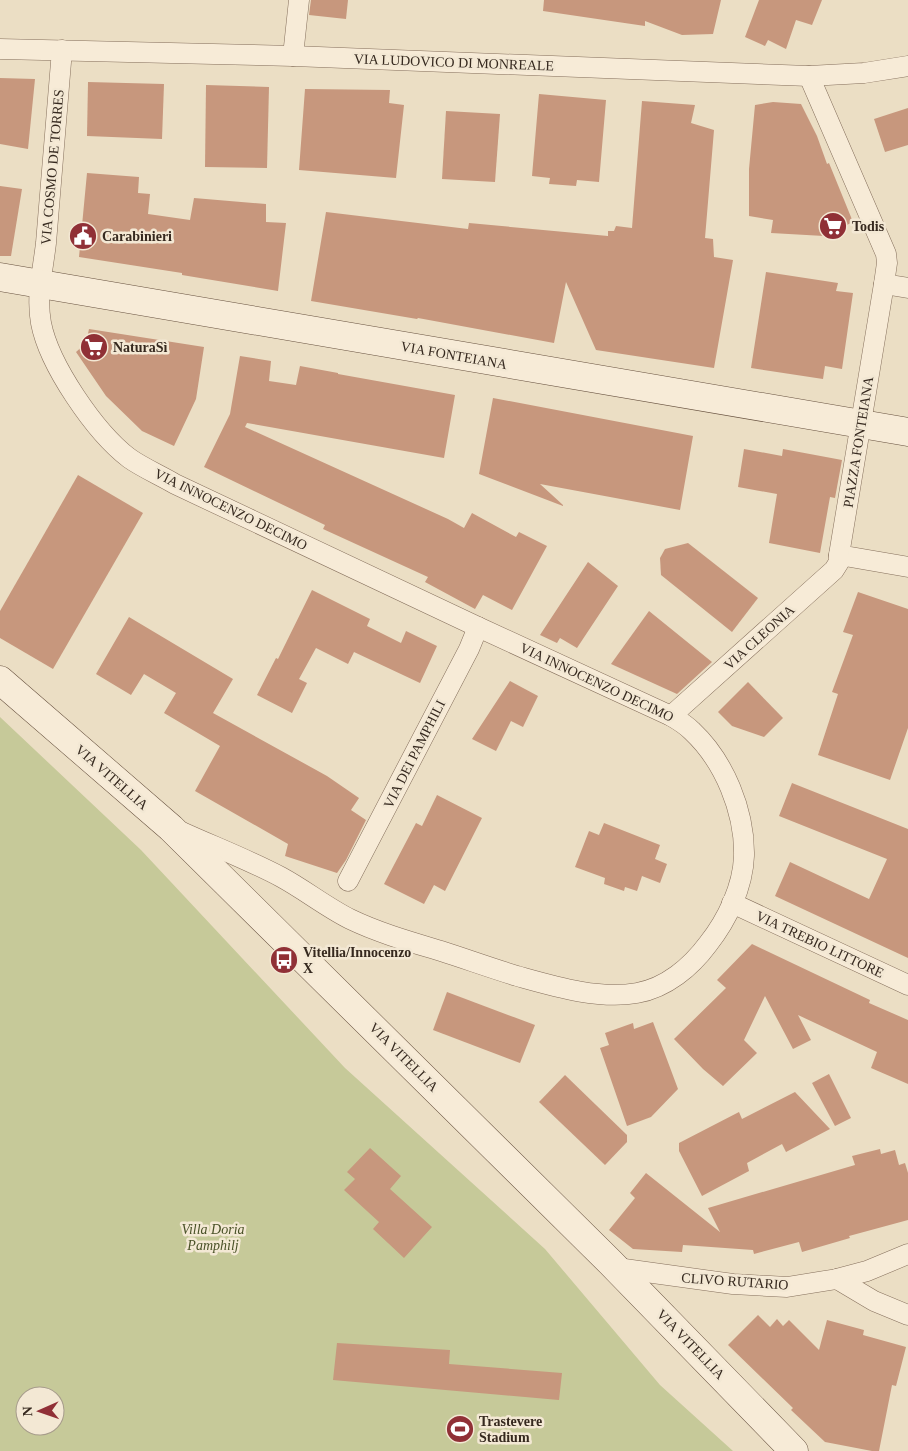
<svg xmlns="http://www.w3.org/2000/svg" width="908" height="1451" font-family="Georgia,serif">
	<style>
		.green { fill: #c6c999; fill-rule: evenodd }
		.building { fill: #c7977d }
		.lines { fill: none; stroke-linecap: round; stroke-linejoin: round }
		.street-casing { stroke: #856f5c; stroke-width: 21 }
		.secondary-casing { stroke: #67513f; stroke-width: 29 }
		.street { stroke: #f7ebd7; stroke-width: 20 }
		.secondary { stroke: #f7ebd7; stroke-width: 28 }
		.labels { text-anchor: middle; stroke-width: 5; stroke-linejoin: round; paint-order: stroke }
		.street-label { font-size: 14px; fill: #36291f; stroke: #f3e8d4 }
		.poi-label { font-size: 14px; font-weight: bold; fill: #36291f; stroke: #f3e8d4; text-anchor: start }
		.park-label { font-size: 14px; font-style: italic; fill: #495127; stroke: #f3e8d4 }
	</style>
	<rect width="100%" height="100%" fill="#ebdec4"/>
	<path class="green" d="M0,717L141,850L345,1068L545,1249L660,1385L733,1451H0ZM25,1396H55V1426H25Z"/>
	<g class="building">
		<polygon points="311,0 348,0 346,19 309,15"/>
		<polygon points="544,0 721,0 713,34 682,35 645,21 645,26 543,11"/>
		<polygon points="759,0 822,0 812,25 796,20 786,49 768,40 765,46 745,37"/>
		<polygon points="0,78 35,79 28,149 0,144"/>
		<polygon points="88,82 164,84 162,139 87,136"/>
		<polygon points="206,85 269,87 267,168 205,167"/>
		<polygon points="305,89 390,90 389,103 404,105 396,178 299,170"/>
		<polygon points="539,94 606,100 599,182 577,180 576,186 549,184 550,178 532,176"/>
		<polygon points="642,101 695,105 691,123 714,130 705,238 713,239 714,257 733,260 714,368 596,350 566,282 554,343 418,318 417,319 311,301 326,212 468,229 469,223 608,236 608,231 614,231 616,226 632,228"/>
		<polygon points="773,102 801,104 817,136 827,164 829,163 853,222 824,236 771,233 773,220 749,216 749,169 755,105"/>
		<polygon points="908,108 908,145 885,152 874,119"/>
		<polygon points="446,111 500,114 495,182 442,179"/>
		<polygon points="87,173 139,177 138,193 150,194 148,214 190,220 194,198 266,204 266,222 286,223 278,291 182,275 182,273 79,257"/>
		<polygon points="0,186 22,189 11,256 0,256"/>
		<polygon points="766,272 838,283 836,291 853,293 842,369 825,366 823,379 751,368"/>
		<polygon points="89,329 204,347 196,399 174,446 142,431 106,396 76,352 86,343"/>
		<polygon points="240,356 271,361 269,381 296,385 300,366 338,373 338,374 455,395 444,458 247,423 245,427 448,519 464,528 472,513 516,537 519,532 547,546 512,610 483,595 475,609 425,582 428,577 323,529 325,525 204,467 230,414"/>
		<polygon points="493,398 693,436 680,510 540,484 563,505 563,506 479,474"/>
		<polygon points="744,449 782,456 783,449 842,460 835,498 830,497 820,553 769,543 777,494 738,487"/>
		<polygon points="78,475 143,513 53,669 0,638 0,611"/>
		<polygon points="688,543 758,598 732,632 661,575 660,558 665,549"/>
		<polygon points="588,562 618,586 577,648 560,638 557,643 540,635"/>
		<polygon points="312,590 370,619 367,626 401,643 406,631 437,646 420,683 354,652 348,664 316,648 299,679 307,683 292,713 257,695 276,658 278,659"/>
		<polygon points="858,592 908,609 908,728 890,780 818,755 838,694 832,692 853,635 843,632"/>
		<polygon points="649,611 712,662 677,694 611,664"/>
		<polygon points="129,617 233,679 213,713 327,776 359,798 351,810 366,820 346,860 337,873 285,856 288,844 195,791 220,746 164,713 176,693 144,674 131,695 96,674"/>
		<polygon points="510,681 538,696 523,727 511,721 496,751 472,739"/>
		<polygon points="748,682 783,718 764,737 732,726 718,712"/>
		<polygon points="792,783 908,829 908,958 775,896 790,862 869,899 887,859 779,816"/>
		<polygon points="437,795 482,818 445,891 434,885 424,904 384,884 416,823 422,826"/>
		<polygon points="604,823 660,845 655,859 667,864 660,883 642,876 637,891 625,887 624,891 604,884 605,878 575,867 589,831 599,835"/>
		<polygon points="752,944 870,1000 869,1003 908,1020 908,1084 871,1068 877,1052 798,1015 811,1040 793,1049 765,996 744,1040 757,1053 723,1086 703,1069 674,1039 726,988 717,980"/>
		<polygon points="447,992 535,1025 520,1063 433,1030"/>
		<polygon points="653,1022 678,1089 651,1117 627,1126 600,1048 609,1045 605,1033 633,1023 634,1029"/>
		<polygon points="829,1074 851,1118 835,1126 812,1083"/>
		<polygon points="565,1075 627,1135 627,1142 605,1165 539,1102"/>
		<polygon points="795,1092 830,1129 786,1152 782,1144 747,1163 749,1171 702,1196 679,1151 679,1143 739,1112 742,1119"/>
		<polygon points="370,1148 401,1176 390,1189 432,1227 404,1258 373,1229 379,1222 344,1190 355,1179 347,1172"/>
		<polygon points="880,1149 881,1154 895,1150 899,1165 905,1163 908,1173 908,1220 849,1236 850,1238 802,1252 799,1242 754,1254 753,1250 683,1245 682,1252 633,1249 609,1230 635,1198 630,1193 646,1173 720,1232 708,1208 855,1165 852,1156"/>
		<polygon points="758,1315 770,1327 777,1319 783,1326 789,1320 819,1350 827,1320 864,1330 863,1335 906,1347 896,1386 892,1385 879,1451 872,1451 825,1442 791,1410 793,1408 728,1345"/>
		<polygon points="337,1343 450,1350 449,1364 562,1373 559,1400 333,1380"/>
	</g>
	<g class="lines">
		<defs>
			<g id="street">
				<polyline points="0,49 293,56 809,76 864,73 908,66"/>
				<path d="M62,50C56,115 51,179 46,243C43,270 36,296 41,323C49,365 95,432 129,458C143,468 160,475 175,484L478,627L671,716C678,720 686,725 692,731C724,761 745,811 744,856C743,887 727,920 708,944C691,967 666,988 637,993C599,1000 553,986 517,976C491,968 466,959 441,951C411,942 379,933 350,919C326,907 305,890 281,877C249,860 215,847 182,832"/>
				<polyline points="293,56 299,0"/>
				<polyline points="809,76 886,254 887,263 884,284"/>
				<polyline points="908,288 884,284 839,555 908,567"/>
				<polyline points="671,716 834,570 839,562 839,555"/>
				<polyline points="348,881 469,649 478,627"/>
				<polyline points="732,903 908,985"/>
				<polyline points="617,1268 733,1284 787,1287 837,1279 867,1271 908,1254"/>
				<polyline points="837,1279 874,1301 908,1315"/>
			</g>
			<g id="secondary">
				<polyline points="0,277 908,432"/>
				<polyline points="0,680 171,828 610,1262 794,1451"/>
			</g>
		</defs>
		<use href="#street" class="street-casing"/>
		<use href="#secondary" class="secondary-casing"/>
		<use href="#street" class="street"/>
		<use href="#secondary" class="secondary"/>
	</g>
	<defs>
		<symbol id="supermarket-disc" viewBox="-11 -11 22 22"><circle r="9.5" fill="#903036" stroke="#f3e8d4"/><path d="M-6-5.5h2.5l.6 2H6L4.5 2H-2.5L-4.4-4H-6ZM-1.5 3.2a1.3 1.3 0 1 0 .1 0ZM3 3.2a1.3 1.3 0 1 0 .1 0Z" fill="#fff"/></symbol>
		<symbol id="civic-disc" viewBox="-11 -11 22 22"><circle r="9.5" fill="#903036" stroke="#f3e8d4"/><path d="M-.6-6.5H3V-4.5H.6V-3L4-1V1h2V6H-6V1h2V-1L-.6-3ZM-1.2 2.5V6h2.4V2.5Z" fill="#fff"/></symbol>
		<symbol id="bus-disc" viewBox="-11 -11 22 22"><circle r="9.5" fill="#903036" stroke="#f3e8d4"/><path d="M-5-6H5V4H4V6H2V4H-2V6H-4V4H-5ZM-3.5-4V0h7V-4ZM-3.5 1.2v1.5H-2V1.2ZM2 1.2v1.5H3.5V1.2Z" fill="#fff"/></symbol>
		<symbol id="stadium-disc" viewBox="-11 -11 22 22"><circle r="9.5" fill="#903036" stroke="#f3e8d4"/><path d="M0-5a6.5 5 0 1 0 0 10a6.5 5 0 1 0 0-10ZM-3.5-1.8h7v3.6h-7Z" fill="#fff"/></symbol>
	</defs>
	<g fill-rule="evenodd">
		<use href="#supermarket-disc" x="817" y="210" width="32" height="32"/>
		<use href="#civic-disc" x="67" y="220" width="32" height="32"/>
		<use href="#supermarket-disc" x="78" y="331" width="32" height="32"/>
		<use href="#bus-disc" x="268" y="944" width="32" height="32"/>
		<use href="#stadium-disc" x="444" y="1413" width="32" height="32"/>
	</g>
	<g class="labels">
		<g class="street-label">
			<text transform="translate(454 62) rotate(2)" y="5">VIA LUDOVICO DI MONREALE</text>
			<text transform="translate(52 167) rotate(-85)" y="5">VIA COSMO DE TORRES</text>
			<text transform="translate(454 355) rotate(10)" y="5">VIA FONTEIANA</text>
			<text transform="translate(858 442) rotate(-81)" y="5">PIAZZA FONTEIANA</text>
			<text transform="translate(231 509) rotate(26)" y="5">VIA INNOCENZO DECIMO</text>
			<text transform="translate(759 637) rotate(-42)" y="5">VIA CLEONIA</text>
			<text transform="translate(597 682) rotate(25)" y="5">VIA INNOCENZO DECIMO</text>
			<text transform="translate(414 754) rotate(-63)" y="5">VIA DEI PAMPHILI</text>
			<text transform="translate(112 777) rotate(41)" y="5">VIA VITELLIA</text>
			<text transform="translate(820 944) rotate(25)" y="5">VIA TREBIO LITTORE</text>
			<text transform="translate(404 1057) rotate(45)" y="5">VIA VITELLIA</text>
			<text transform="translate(735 1281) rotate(4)" y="5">CLIVO RUTARIO</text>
			<text transform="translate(691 1344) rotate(46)" y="5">VIA VITELLIA</text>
		</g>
		<g class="poi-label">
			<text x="852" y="231">Todis</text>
			<text x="102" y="241">Carabinieri</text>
			<text x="113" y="352">NaturaSì</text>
			<text x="303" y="957">Vitellia/Innocenzo<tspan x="303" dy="16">X</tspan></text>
			<text x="479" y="1426">Trastevere<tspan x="479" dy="16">Stadium</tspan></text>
		</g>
		<g class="park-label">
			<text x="213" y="1234">Villa Doria<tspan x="213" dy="16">Pamphilj</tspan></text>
		</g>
	</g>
	<g transform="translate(40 1411) rotate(268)"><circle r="24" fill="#f3e8d4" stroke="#a79c8c"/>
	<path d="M0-4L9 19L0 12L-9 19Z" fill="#903036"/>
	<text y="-8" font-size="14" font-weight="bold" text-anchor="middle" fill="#36291f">N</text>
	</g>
</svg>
